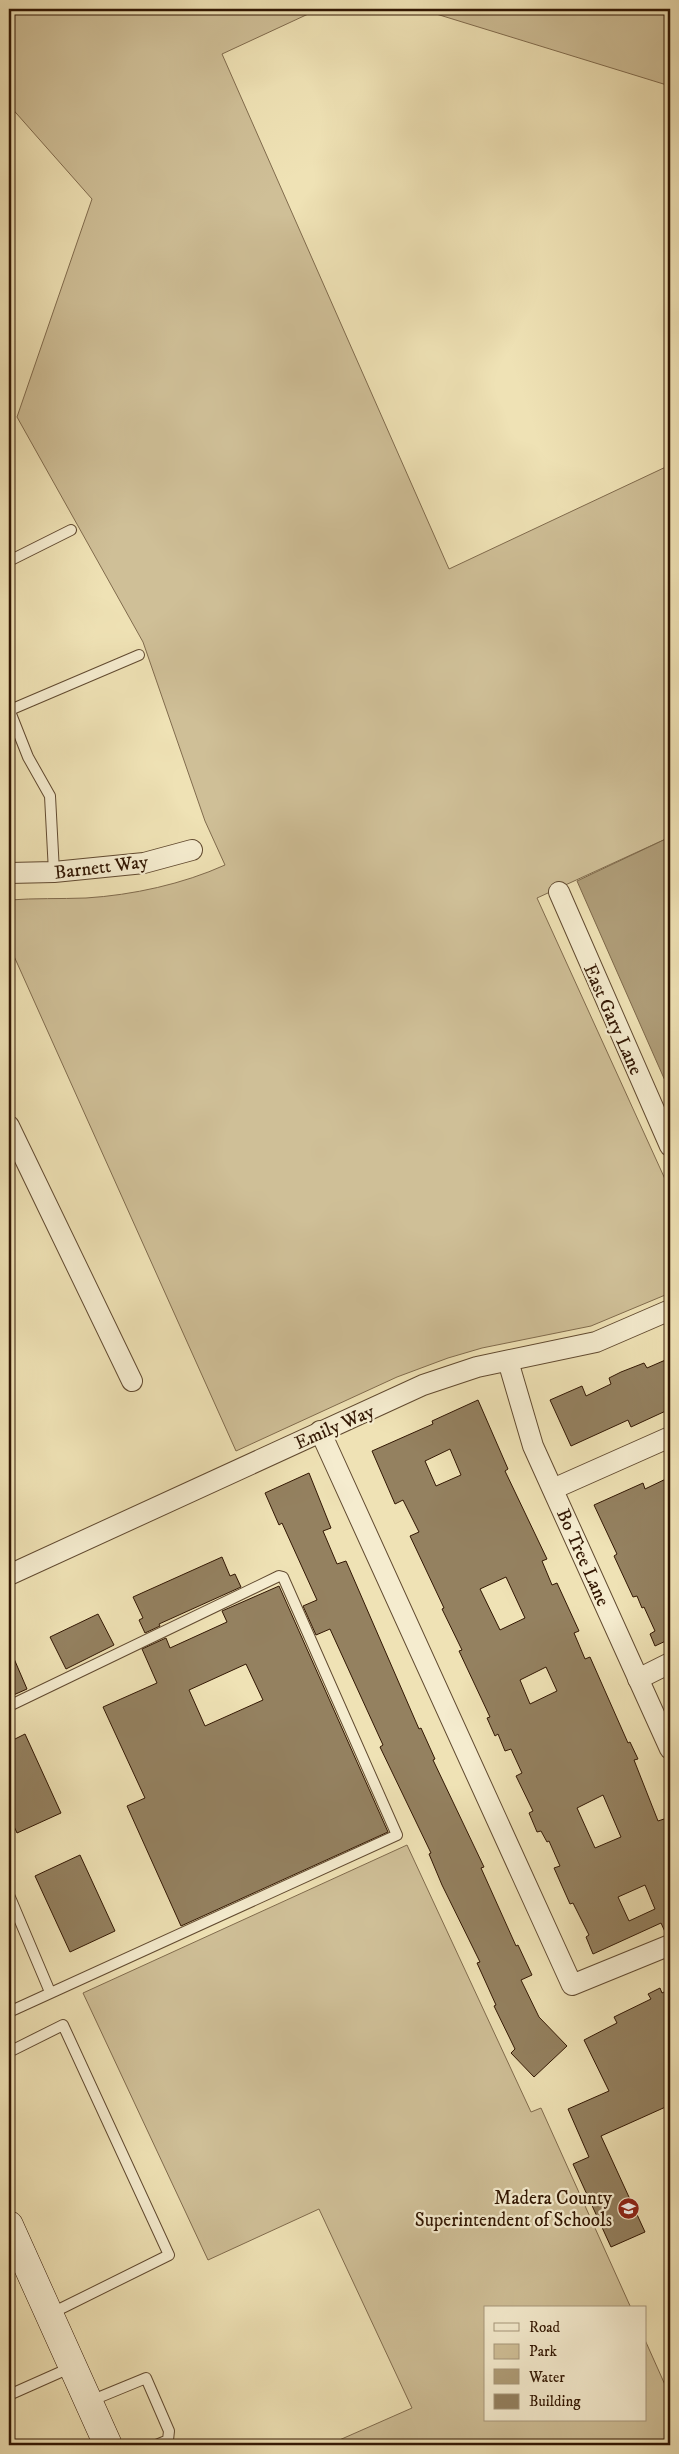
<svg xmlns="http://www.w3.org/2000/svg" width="679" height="2454" font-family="'IM FELL DW Pica',serif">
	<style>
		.green { fill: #cfbf97; stroke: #806b4d }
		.water { fill: #af9d78; stroke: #7d6749 }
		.building { fill: #948160; stroke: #321703; fill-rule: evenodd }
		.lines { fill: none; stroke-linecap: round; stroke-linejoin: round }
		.service-casing { stroke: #614a30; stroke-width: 12 }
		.minor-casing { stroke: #614a30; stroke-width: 22 }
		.secondary-casing { stroke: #321703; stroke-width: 29 }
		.service { stroke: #f5eccf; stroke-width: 10 }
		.minor { stroke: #f5eccf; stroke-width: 20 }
		.secondary { stroke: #f5eccf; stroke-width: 28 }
		.labels { text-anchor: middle; stroke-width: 4.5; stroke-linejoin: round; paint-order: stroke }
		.street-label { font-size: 19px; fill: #321703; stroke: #f5eccf }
		.poi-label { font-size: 19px; fill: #321703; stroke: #f5eccf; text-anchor: end }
	</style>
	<rect width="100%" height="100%" fill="#efe2b5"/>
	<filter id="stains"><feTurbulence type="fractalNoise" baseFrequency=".004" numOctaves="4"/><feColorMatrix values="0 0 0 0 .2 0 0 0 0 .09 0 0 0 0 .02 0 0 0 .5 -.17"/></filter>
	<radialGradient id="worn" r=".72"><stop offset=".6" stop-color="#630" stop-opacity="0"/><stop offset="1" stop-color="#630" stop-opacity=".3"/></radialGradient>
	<g class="green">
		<path d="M9,9H319L222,54L449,569L670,465V837L537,898L670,1190V1293L591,1326L482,1348L448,1358L397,1377L236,1451L9,945V900C35,898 60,899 86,898C133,895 183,884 225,865L205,821L143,642L17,417L92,199L9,105Z"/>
		<polygon points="420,9 670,9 670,86"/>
		<polygon points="407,1845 531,2112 541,2108 631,2308 485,2308 485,2420 645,2420 645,2340 670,2396 670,2445 328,2445 412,2408 319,2209 208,2260 83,1993"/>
	</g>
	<polygon class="water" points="670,837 670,1092 577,881"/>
	<g class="building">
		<polygon points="670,1358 670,1409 631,1427 628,1420 571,1446 550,1400 582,1386 586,1396 611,1384 609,1378 621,1372 644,1363 647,1368"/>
		<path d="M478,1400L508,1469L505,1471L547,1559L542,1561L552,1585L557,1583L579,1631L574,1633L585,1659L590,1657L628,1743L630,1742L638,1759L634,1760L658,1821L664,1819L670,1834V1933L666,1934L661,1923L593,1954L586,1937L589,1935L573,1903L570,1904L554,1868L560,1866L549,1841L547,1842L541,1831L537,1832L529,1813L533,1811L516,1776L522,1773L511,1749L505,1751L498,1734L495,1736L487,1718L490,1717L459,1651L462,1650L442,1609L444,1608L410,1536L419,1532L403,1500L395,1504L372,1451L433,1424L432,1421ZM450,1449L461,1475L436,1486L425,1461ZM506,1577L525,1618L500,1630L480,1589ZM546,1667L557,1691L530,1704L520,1680ZM603,1795L621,1837L595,1848L577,1808ZM645,1885L655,1909L629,1921L618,1897Z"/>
		<polygon points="309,1473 331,1528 323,1531 337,1564 346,1561 419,1729 421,1728 435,1759 433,1760 484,1867 481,1868 516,1946 518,1945 532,1975 521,1980 539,2017 567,2046 534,2077 511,2053 515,2049 494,2006 496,2005 477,1963 480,1962 442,1885 429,1854 431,1853 380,1747 383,1745 330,1629 316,1635 303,1606 317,1600 282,1523 279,1525 265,1493"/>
		<polygon points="670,1477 670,1639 655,1646 650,1634 655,1631 644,1607 642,1608 637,1596 633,1597 614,1556 617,1554 594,1505 643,1483 645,1489"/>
		<polygon points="222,1557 230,1576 235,1574 241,1587 159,1624 160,1626 145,1633 139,1620 143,1618 133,1597"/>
		<path d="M279,1586L388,1832L181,1926L127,1806L145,1798L103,1707L157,1683L142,1649L166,1638L170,1648L227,1622L222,1611ZM246,1664L263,1700L205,1726L189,1690Z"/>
		<polygon points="98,1614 114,1645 66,1669 50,1637"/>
		<polygon points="9,1647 27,1689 9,1697"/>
		<polygon points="25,1734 61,1813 17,1833 9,1815 9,1742"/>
		<polygon points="80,1855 115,1931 70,1952 35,1876"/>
		<polygon points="660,1988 662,1993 670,1989 670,2105 601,2136 645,2232 611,2247 573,2164 589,2157 568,2109 609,2091 584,2040 617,2023 614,2017 651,1999 648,1994"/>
	</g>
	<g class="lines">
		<defs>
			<g id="service">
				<polyline points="9,561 71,530"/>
				<polyline points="9,709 28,757 50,796 54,872"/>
				<polyline points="10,710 139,655"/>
				<polyline points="9,1706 279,1576 283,1577 397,1835 9,2012"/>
				<polyline points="9,1895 50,1992"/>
				<polyline points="9,2052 63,2025 169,2255 50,2314"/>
				<polyline points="9,2395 72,2367"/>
				<polyline points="90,2401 146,2378 169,2431 168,2440 156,2445"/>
			</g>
			<g id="minor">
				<polyline points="9,873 54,872 144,863 192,850"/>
				<polyline points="559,892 670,1146"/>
				<polyline points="9,1126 132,1381"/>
				<polyline points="508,1361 533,1446 670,1749"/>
				<polyline points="320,1431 572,1985 670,1945"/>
				<polyline points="553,1489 670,1437"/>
				<polyline points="9,1575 423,1385 477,1367 596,1342 670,1310"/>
				<polyline points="638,1679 670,1663"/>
			</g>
			<polyline id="secondary" points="9,2225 108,2445"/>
		</defs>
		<use href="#service" class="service-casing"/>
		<use href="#minor" class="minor-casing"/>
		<use href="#secondary" class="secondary-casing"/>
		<use href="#service" class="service"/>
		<use href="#minor" class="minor"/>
		<use href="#secondary" class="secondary"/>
	</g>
	<defs>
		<symbol id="school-disc" viewBox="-11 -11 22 22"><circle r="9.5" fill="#8f2418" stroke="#f5eccf"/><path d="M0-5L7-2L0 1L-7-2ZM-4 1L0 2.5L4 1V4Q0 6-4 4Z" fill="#fff"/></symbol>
	</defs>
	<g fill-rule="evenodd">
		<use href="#school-disc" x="616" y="2196" width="25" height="25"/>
	</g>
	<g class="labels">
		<g class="street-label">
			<text transform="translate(101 866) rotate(-7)" y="7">Barnett Way</text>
			<text transform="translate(614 1019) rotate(66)" y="7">East Gary Lane</text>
			<text transform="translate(334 1426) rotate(-24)" y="7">Emily Way</text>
			<text transform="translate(584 1557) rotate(66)" y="7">Bo Tree Lane</text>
		</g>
		<g class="poi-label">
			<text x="612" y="2204">Madera County<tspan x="612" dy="22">Superintendent of Schools</tspan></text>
		</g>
	</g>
	<rect width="679" height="2454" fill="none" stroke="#efe2b5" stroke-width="30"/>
	<rect x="10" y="10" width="659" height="2434" fill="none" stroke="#321703" stroke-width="2.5"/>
	<rect x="15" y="15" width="649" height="2424" fill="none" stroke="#321703"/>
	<rect x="484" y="2306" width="162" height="115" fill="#f5eccf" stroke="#a7977d"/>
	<rect x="494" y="2323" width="25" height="8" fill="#f5eccf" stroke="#a7977d"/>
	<text x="529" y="2332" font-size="15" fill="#321703">Road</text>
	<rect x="494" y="2344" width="25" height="15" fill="#cfbf97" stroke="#a7977d"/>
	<text x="529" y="2356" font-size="15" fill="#321703">Park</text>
	<rect x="494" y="2369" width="25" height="15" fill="#af9d78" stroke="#a7977d"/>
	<text x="529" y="2382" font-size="15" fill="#321703">Water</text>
	<rect x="494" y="2394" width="25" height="15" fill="#948160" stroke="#a7977d"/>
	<text x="529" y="2406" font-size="15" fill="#321703">Building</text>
	<rect width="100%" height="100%" filter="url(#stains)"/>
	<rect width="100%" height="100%" fill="url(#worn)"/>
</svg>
